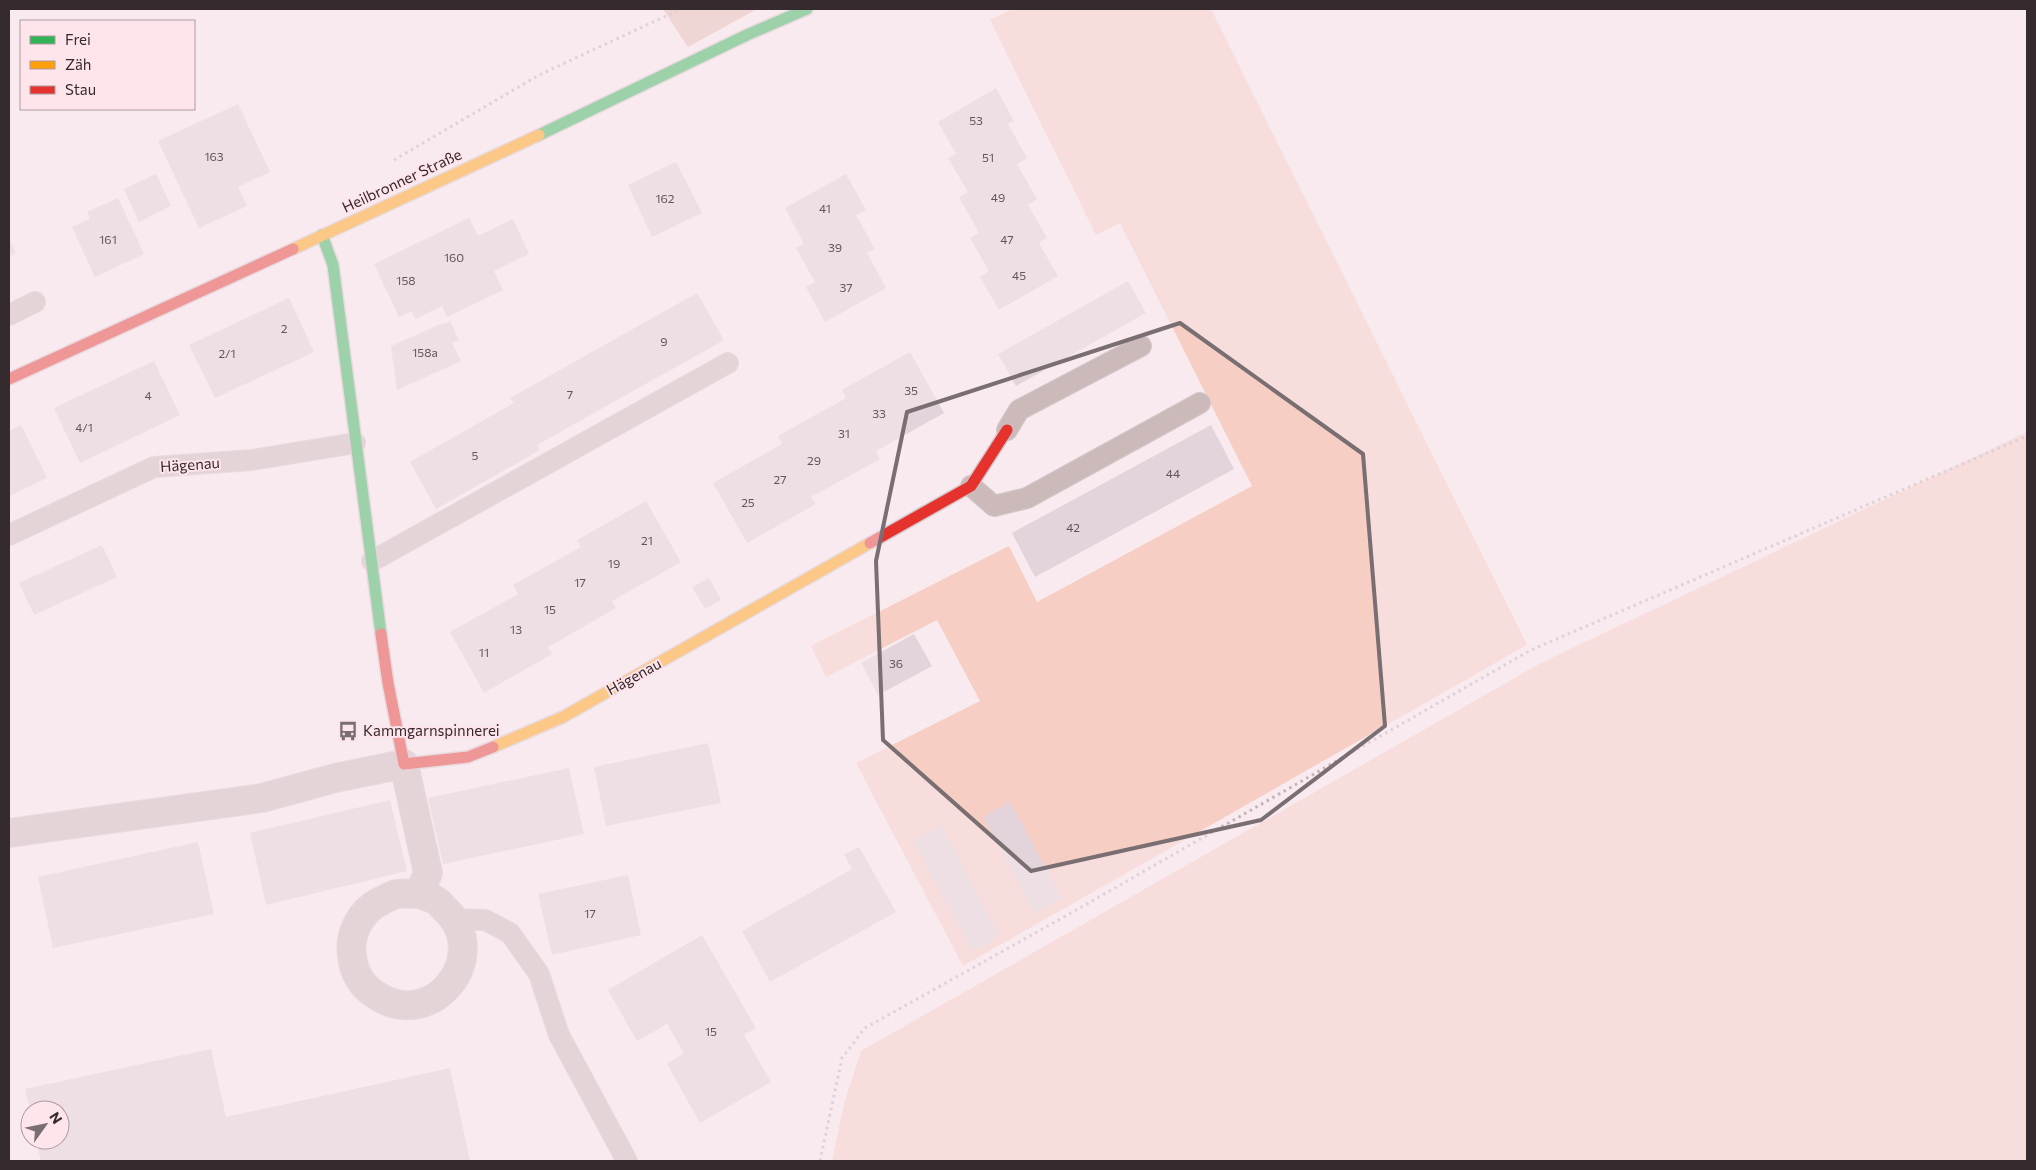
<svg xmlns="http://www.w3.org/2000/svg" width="2036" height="1170" font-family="Commissioner,sans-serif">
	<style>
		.green { fill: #f7cec4 }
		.forest { fill: #e5bcb2 }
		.building { fill: #e3d3da }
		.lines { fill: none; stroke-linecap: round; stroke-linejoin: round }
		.lane-casing { stroke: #d4c8cc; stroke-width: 22 }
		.street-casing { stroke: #d4c8cc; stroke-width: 30 }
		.fast-casing { stroke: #d4c8cc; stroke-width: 14 }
		.slow-casing { stroke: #d4c8cc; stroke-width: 14 }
		.jam-casing { stroke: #d4c8cc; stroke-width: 14 }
		.path { stroke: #c2b4b5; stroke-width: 3; stroke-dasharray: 2.5 4; stroke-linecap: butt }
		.lane { stroke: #ccbaba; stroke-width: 20 }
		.street { stroke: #ccbaba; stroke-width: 28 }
		.fast { stroke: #30b455; stroke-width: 11 }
		.slow { stroke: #ff9f0a; stroke-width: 11 }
		.jam { stroke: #e5322d; stroke-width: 11 }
		.marked { fill: none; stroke: #796e71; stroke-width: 4; stroke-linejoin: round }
		.labels { text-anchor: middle; stroke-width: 4; stroke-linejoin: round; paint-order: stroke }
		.number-label { font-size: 12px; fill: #62565a }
		.street-label { font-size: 15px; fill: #352b2e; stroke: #fee4eb }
		.poi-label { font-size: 15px; fill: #352b2e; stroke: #fee4eb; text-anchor: start }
	</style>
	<rect width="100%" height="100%" fill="#f8eaee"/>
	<g class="green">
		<polygon points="1013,9 1211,9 1527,645 963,966 856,763 980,701 937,620 826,677 811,646 1009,546 1037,602 1252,486 1120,223 1096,235 990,20"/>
		<polygon points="2027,432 2027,1161 832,1161 844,1104 861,1051 1541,663"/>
	</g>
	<polygon class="forest" points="663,9 757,9 688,47"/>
	<g class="building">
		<polygon points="996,88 1014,121 1008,124 1027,158 1017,164 1037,199 1028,205 1047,238 1039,243 1058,276 999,310 980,277 989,271 970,238 979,233 959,197 968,192 948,158 956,154 938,122"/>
		<polygon points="238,104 270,172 238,187 247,206 199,228 158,141"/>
		<polygon points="676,162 702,213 652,237 628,185"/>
		<polygon points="156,174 171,206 139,222 124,189"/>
		<polygon points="846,174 866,210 856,215 875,249 867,253 886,288 825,322 806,287 815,282 796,248 804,244 785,208"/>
		<polygon points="118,198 144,254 95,277 72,227 90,219 87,212"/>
		<polygon points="469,218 478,236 513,219 529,254 494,271 503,290 447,317 442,306 415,319 412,311 399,317 374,264"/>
		<polygon points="9,238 16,253 9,257"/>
		<polygon points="1128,281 1146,313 1016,386 998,354"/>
		<polygon points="697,293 724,340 537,445 540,450 436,509 410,462 514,403 510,398"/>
		<polygon points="289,298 314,352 215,398 189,345"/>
		<polygon points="450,321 459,340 452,343 461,361 397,390 391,346 443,323 444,324"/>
		<polygon points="910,352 944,413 876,451 880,459 811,497 816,504 747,543 713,483 782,444 778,436 846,398 842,390"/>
		<polygon points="154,361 180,415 80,463 54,408"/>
		<polygon points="21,425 47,478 9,496 9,431"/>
		<polygon points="1211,425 1234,469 1035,577 1012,533"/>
		<polygon points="646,501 681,562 612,601 616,608 548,647 552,654 484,693 450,632 518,594 513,585 581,547 577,540"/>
		<polygon points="102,545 117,577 34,615 19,583"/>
		<polygon points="709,578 721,600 705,609 692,587"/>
		<polygon points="914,634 932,666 878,695 861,663"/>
		<polygon points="708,743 721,803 606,826 594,767"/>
		<polygon points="569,768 584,834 443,864 428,798"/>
		<polygon points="390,800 407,871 266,905 250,833"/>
		<polygon points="1010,802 1062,898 1034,913 983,817"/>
		<polygon points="941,825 1000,936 972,951 913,840"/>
		<polygon points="198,842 214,914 53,948 38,877"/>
		<polygon points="859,847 896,912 770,982 742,931 852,869 844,854"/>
		<polygon points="628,875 641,935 552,955 538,894"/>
		<polygon points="702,935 756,1028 744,1035 771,1082 700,1123 667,1064 684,1053 667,1024 637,1041 608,990"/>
		<polygon points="211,1049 226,1117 450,1068 470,1161 41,1161 36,1140 60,1140 60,1110 30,1110 25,1089"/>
	</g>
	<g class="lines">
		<defs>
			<g id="lane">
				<polyline points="9,315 35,302"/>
				<polyline points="1007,430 1019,410 1141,346"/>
				<polyline points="971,486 994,506 1027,498 1200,403"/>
				<polyline points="9,535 154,467 252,460 355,443"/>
				<polyline points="372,561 728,363"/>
				<polyline points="455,919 485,920 510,933 539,974 559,1035 627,1161"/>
			</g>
			<path id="street" d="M9,833L262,798L335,778L404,764L428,873L419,894C425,896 432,898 437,901C441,904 444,909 448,912C490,956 435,1030 379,997C365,989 356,978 353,962C347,936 359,911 383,900C387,898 392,895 397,894C404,893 412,894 419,894"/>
			<g id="fast">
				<polyline points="539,135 749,34 807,9"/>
				<polyline points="322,235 333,265 381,634"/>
			</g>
			<g id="slow">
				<polyline points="293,249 539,135"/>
				<polyline points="493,747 563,717 870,543"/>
			</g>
			<g id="jam">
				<polyline points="9,379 293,249"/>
				<polyline points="870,543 971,486 1007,430"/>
				<polyline points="381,634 388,683 404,764 468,757 493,747"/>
			</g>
		</defs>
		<use href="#lane" class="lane-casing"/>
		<use href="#street" class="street-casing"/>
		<use href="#fast" class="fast-casing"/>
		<use href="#slow" class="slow-casing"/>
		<use href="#jam" class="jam-casing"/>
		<g class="path">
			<polyline points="394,160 539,75 681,9"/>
			<polyline points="820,1161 842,1058 865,1028 1071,913 1531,650 2027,436"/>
		</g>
		<use href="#lane" class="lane"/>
		<use href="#street" class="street"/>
		<use href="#fast" class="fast"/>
		<use href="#slow" class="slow"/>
		<use href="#jam" class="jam"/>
	</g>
	<path d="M0 0H2036V1170H0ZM1180,323L1363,454L1385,726L1261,820L1031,871L883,740L876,561L907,412Z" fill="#f8eaee" fill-opacity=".55" fill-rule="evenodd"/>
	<path class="marked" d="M1180,323L1363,454L1385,726L1261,820L1031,871L883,740L876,561L907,412Z"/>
	<defs>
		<symbol id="bus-bare" viewBox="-9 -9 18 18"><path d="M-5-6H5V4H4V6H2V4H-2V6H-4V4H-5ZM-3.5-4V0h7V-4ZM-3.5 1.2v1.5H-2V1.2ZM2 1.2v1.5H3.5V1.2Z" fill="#796e71" stroke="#fee4eb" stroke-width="2.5" paint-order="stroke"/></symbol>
	</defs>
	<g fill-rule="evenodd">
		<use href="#bus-bare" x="334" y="717" width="28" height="28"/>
	</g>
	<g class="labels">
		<g class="number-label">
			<text x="976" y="125">53</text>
			<text x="214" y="161">163</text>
			<text x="988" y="162">51</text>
			<text x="998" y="202">49</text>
			<text x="665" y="203">162</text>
			<text x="825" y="213">41</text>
			<text x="108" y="244">161</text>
			<text x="1007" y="244">47</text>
			<text x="835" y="252">39</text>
			<text x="454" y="262">160</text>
			<text x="1019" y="280">45</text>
			<text x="406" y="285">158</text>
			<text x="846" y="292">37</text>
			<text x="284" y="333">2</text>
			<text x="664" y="346">9</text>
			<text x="425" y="357">158a</text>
			<text x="227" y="358">2/1</text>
			<text x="911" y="395">35</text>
			<text x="570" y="399">7</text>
			<text x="148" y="400">4</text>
			<text x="879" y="418">33</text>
			<text x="84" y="432">4/1</text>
			<text x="844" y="438">31</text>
			<text x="475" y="460">5</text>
			<text x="814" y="465">29</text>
			<text x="1173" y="478">44</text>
			<text x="780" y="484">27</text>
			<text x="748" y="507">25</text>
			<text x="1073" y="532">42</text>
			<text x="647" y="545">21</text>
			<text x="614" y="568">19</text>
			<text x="580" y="587">17</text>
			<text x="550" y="614">15</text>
			<text x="516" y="634">13</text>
			<text x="484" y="657">11</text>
			<text x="896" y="668">36</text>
			<text x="590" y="918">17</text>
			<text x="711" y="1036">15</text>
		</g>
		<g class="street-label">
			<text transform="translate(402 181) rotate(-25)" y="5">Heilbronner Straße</text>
			<text transform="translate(190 465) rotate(-4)" y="5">Hägenau</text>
			<text transform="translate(634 677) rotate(-29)" y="5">Hägenau</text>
		</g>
		<g class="poi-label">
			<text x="363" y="736">Kammgarnspinnerei</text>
		</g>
	</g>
	<rect width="2036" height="1170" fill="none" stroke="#352b2e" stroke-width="20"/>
	<rect x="20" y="20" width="175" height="90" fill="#fee4eb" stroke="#ae9a9f"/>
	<rect x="30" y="36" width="25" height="8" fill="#30b455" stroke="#ae9a9f"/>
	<text x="65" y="45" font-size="15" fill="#352b2e">Frei</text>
	<rect x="30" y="61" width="25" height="8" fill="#ff9f0a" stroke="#ae9a9f"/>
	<text x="65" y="70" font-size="15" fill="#352b2e">Zäh</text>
	<rect x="30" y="86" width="25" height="8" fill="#e5322d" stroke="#ae9a9f"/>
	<text x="65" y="95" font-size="15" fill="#352b2e">Stau</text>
	<g transform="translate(45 1125) rotate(57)"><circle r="24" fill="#fee4eb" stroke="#ae9a9f"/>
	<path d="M0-4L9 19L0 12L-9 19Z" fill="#796e71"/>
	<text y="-8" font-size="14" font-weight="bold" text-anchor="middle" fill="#352b2e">N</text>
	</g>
</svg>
